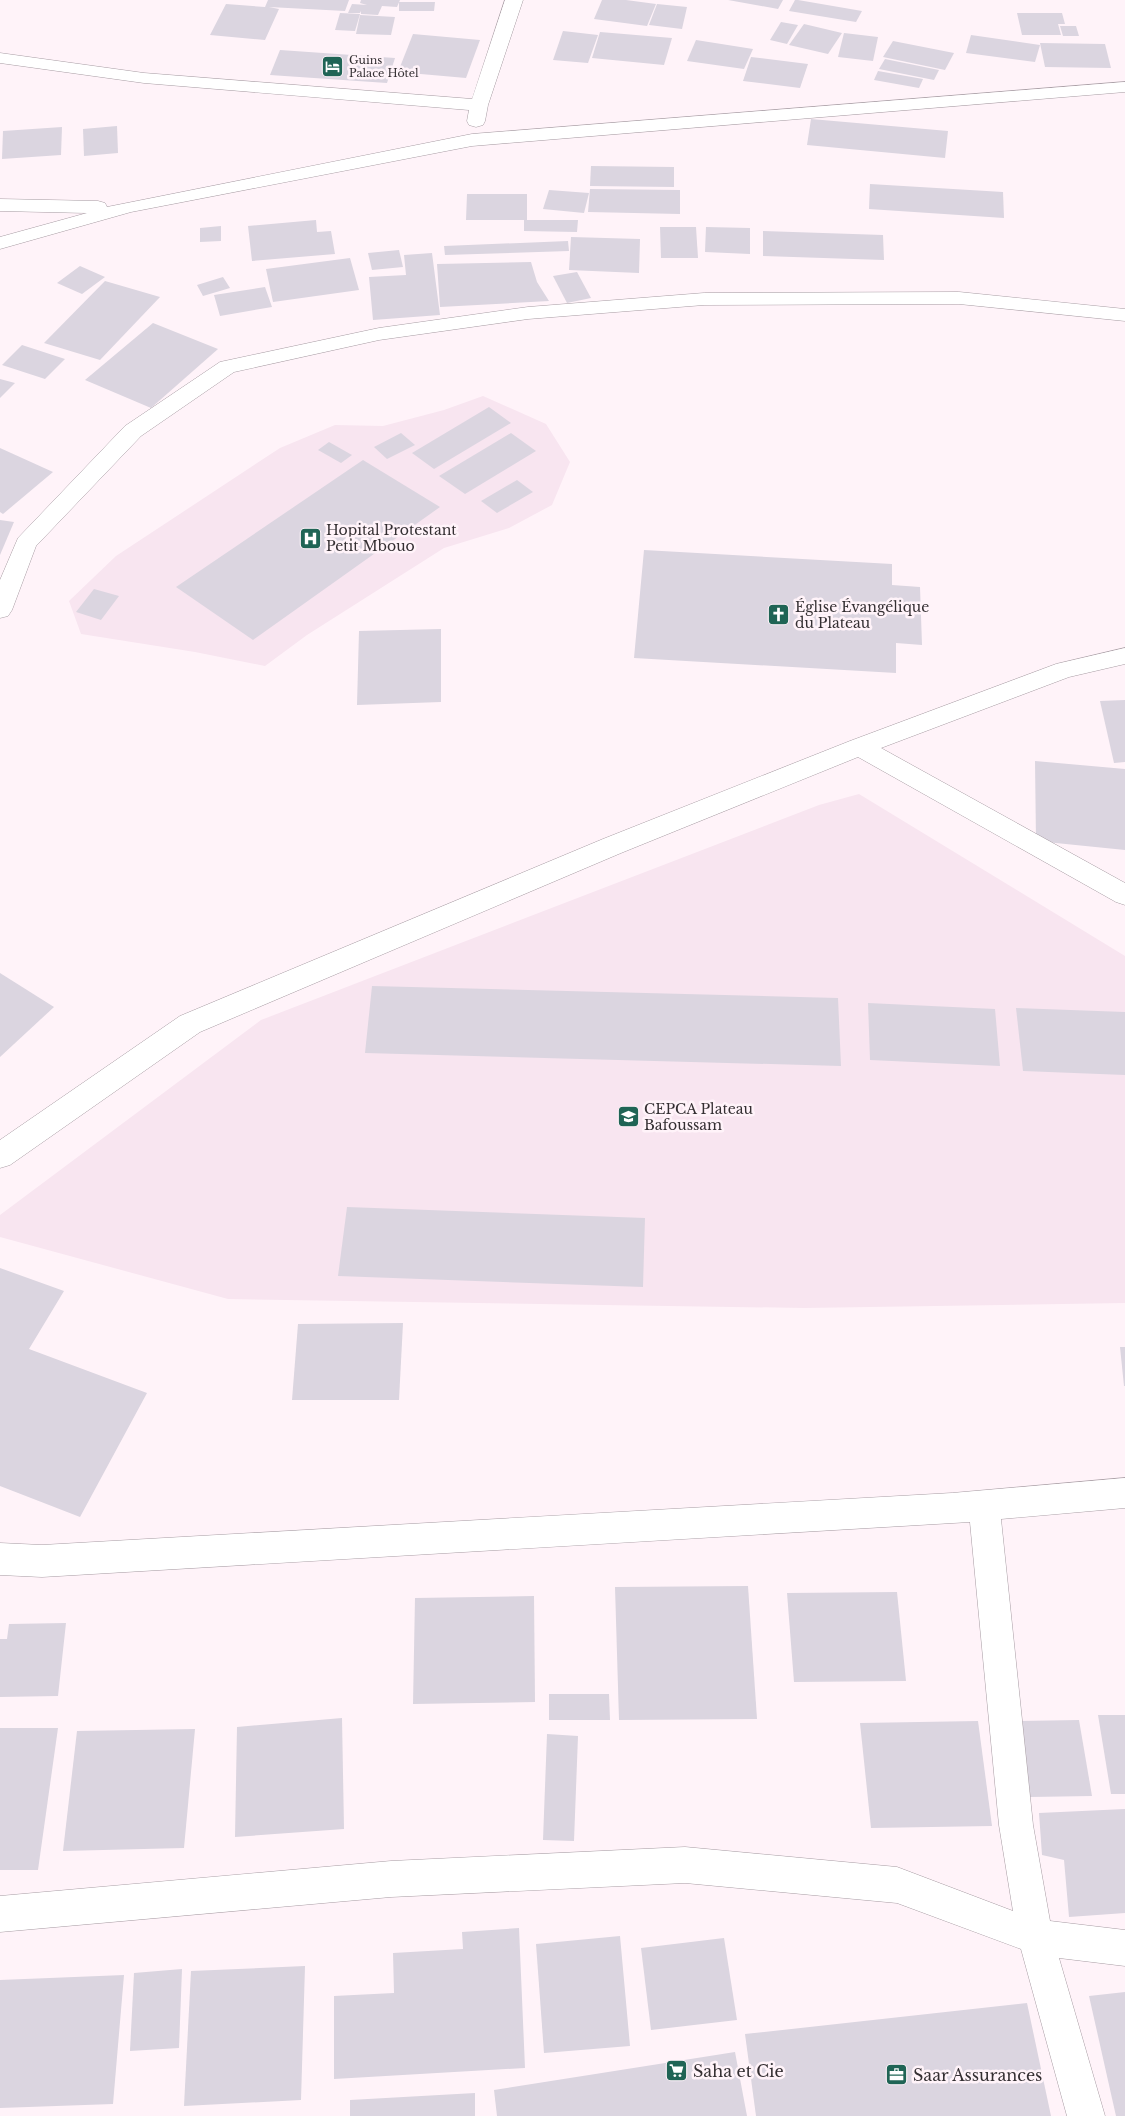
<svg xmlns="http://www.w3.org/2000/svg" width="1125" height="2116" font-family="'Libre Baskerville',serif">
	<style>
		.built { fill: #f8e5f0 }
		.building { fill: #dbd5e0 }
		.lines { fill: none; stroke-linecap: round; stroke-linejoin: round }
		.minor-casing { stroke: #a79ca3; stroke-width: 1 }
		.minor { fill: #fff; fill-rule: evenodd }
		.labels { text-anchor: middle; stroke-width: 5; stroke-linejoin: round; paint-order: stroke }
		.far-poi-label { font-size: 11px; fill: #342f32; stroke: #fff3f9; text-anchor: start }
		.poi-label { font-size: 14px; fill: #342f32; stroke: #fff3f9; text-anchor: start }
		.near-poi-label { font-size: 16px; fill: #342f32; stroke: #fff3f9; text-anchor: start }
	</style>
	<rect width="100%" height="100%" fill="#fff3f9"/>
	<g class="built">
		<polygon points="483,396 546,424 570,462 552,505 509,528 444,548 307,635 265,666 195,652 81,634 69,601 116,556 280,448 335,425 383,426 444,410"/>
		<polygon points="859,794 1125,956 1125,1303 804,1308 228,1299 0,1237 0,1215 261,1020 819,805"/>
	</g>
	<g class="building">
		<polygon points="268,0 349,0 345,11 269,7 279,9 265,40 210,35 226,4 265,7"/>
		<polygon points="361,0 400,0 397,7 382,6 378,15 361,14 361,11 360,13 348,13 352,4 367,5 360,3"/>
		<polygon points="602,0 626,0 656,4 647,26 594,19"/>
		<polygon points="728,0 783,0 778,9"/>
		<polygon points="795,0 798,0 862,11 856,22 789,11"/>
		<polygon points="399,2 435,2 434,11 399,11"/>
		<polygon points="657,4 687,7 682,29 649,25"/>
		<polygon points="340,13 360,14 355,31 335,30"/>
		<polygon points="1017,13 1062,13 1065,24 1058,24 1061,35 1022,35"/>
		<polygon points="360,15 395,17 391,35 356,34"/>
		<polygon points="781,22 798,25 787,44 770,40"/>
		<polygon points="804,24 842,33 828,54 789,45"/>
		<polygon points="1060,26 1076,26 1079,36 1063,36"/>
		<polygon points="563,31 598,35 588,63 553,60"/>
		<polygon points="600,32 672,38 664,65 592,58"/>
		<polygon points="844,33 878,37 873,61 838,57"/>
		<polygon points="413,34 480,40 466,78 398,72"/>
		<polygon points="971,35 1040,45 1035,62 966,53"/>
		<polygon points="696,40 753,49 744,69 687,61"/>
		<polygon points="893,41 954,53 945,70 883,57"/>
		<polygon points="1040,43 1105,44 1111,68 1045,67"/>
		<polygon points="280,50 395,58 387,83 270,75"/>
		<polygon points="751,57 808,64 800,88 743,81"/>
		<polygon points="885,59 939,70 934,80 879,69"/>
		<polygon points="878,71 923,79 919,88 874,80"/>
		<polygon points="811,119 948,131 945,158 807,145"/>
		<polygon points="117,126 118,153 84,156 83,129"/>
		<polygon points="62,127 61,155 2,159 3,131"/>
		<polygon points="591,166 674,167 674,187 590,186"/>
		<polygon points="870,184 1003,192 1004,218 869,209"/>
		<polygon points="590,189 680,190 680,214 588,212"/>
		<polygon points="549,190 589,193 584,213 543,209"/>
		<polygon points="467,194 527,194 527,220 578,220 577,232 524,231 524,220 466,220"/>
		<polygon points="316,220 317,232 331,231 335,254 252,261 248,226"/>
		<polygon points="221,226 221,241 200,242 200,228"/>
		<polygon points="660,227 696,227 698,258 661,258"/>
		<polygon points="706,227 750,228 750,254 705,252"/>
		<polygon points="763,231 883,235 884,260 763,256"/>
		<polygon points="571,237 640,239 639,273 569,270"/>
		<polygon points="568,241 569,251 445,255 444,246"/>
		<polygon points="399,250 403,267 372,270 368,253"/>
		<polygon points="432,253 440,315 373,320 369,277 406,275 404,255"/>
		<polygon points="350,258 359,290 273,302 266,269"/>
		<polygon points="531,262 537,282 549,301 440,307 437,264"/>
		<polygon points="80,266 105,277 82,294 57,283"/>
		<polygon points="577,272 591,298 567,303 553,276"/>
		<polygon points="223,277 230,288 203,296 197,285"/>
		<polygon points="105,281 160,297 100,360 44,343"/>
		<polygon points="265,287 272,307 220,316 214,295"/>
		<polygon points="153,323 218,349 151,408 85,380"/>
		<polygon points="22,345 65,359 45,379 2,365"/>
		<polygon points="0,379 15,383 0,398"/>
		<polygon points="489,407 511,423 434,469 412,453"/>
		<polygon points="401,433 415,445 387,459 374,447"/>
		<polygon points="511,433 536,451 465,494 439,476"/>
		<polygon points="329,442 352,455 341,463 318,450"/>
		<polygon points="0,448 53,472 3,514 0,512"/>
		<polygon points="363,460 440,507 253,640 176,587"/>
		<polygon points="517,480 533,492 497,513 481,501"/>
		<polygon points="0,520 14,522 0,555"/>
		<polygon points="644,550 892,564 892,585 920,587 922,645 896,643 896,673 634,658"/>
		<polygon points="94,589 119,596 101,620 76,612"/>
		<polygon points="441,629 441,702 357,705 359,631"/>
		<polygon points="1125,700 1125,762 1114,763 1100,701"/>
		<polygon points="1035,761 1125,769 1125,850 1036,841"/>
		<polygon points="0,973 54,1007 0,1057"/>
		<polygon points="372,986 838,998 841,1066 365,1053"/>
		<polygon points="868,1003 995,1009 1000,1066 870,1060"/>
		<polygon points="1016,1008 1125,1012 1125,1075 1023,1071"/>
		<polygon points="347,1207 645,1218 643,1287 338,1276"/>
		<polygon points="0,1268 64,1291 29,1349 147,1393 80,1517 0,1486"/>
		<polygon points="403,1323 399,1400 292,1400 298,1324"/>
		<polygon points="1120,1347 1125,1347 1125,1386 1124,1386"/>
		<polygon points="748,1586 757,1719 619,1720 615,1587"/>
		<polygon points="897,1592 906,1681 794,1682 787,1593"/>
		<polygon points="534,1596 535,1702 413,1704 415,1598"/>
		<polygon points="66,1623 58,1696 0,1697 0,1639 7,1639 9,1624"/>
		<polygon points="549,1694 609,1694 610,1720 549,1720"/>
		<polygon points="1098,1715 1125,1715 1125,1794 1111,1794"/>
		<polygon points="342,1718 344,1829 235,1837 237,1727"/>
		<polygon points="1079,1720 1092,1796 1030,1797 1019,1721"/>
		<polygon points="978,1721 992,1826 871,1828 860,1723"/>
		<polygon points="0,1728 58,1728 38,1870 0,1870"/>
		<polygon points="195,1729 184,1848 63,1851 77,1731"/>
		<polygon points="547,1734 578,1736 574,1841 543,1840"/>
		<polygon points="1125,1809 1125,1913 1069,1917 1064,1860 1042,1855 1039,1813"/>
		<polygon points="519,1928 525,2068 334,2079 334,1996 394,1993 393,1953 463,1949 462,1932"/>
		<polygon points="620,1936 630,2046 544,2053 536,1944"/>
		<polygon points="724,1938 737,2020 651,2030 641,1948"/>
		<polygon points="305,1966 301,2100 184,2106 191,1971"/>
		<polygon points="182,1969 179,2048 130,2051 134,1973"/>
		<polygon points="124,1975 113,2104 0,2108 0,1980"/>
		<polygon points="1125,1992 1125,2116 1116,2116 1089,1996"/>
		<polygon points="1027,2003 1051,2116 756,2116 745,2034"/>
		<polygon points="735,2052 747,2116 497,2116 494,2090"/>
		<polygon points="475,2093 475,2116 350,2116 350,2100"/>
	</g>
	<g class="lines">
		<defs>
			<g id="minor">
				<polygon points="505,0 523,0 488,105 485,121 483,125 476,127 469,125 467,121 469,110 144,83 0,63 0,53 144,73 472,99"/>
				<polygon points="1125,82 1125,92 472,146 131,212 0,249 0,237 87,213 0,211 0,199 98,201 105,203 107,207 472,134"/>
				<polygon points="959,292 1125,309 1125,321 959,304 704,305 528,319 379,340 234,372 141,436 36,546 12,610 8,616 0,618 0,580 18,538 125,426 220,362 379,328 528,307 704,293"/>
				<polygon points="1125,648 1125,664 1069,677 881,748 1125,883 1125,905 1116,902 858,757 621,853 200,1032 10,1165 0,1168 0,1140 180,1016 603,839 850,741 1056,664"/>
				<polygon points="1125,1478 1125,1508 1001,1519 1033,1825 1050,1921 1125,1930 1125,1966 1059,1958 1105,2116 1067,2116 1021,1949 897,1903 685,1883 391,1897 0,1932 0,1896 391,1861 685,1847 897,1867 1013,1911 999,1825 970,1522 42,1577 0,1575 0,1543 42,1545 952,1493"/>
			</g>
		</defs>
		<use href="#minor" class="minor-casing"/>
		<use href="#minor" class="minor"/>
	</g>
	<defs>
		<symbol id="hotel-square" viewBox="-11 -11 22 22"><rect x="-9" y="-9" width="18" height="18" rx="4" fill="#1f6455" stroke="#fff3f9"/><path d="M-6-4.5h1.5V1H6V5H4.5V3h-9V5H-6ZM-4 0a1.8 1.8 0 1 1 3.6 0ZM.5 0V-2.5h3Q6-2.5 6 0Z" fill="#fff"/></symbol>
		<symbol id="hospital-square" viewBox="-11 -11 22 22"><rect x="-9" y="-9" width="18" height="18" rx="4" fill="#1f6455" stroke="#fff3f9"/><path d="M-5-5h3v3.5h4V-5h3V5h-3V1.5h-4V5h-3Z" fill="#fff"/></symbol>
		<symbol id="church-square" viewBox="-11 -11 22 22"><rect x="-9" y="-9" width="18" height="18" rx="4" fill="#1f6455" stroke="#fff3f9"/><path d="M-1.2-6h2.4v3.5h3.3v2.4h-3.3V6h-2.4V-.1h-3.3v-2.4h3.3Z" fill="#fff"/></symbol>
		<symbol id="school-square" viewBox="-11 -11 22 22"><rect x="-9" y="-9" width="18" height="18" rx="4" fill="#1f6455" stroke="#fff3f9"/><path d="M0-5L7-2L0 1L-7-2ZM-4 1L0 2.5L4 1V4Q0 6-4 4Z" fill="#fff"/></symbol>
		<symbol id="supermarket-square" viewBox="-11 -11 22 22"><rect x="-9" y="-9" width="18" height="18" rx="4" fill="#1f6455" stroke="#fff3f9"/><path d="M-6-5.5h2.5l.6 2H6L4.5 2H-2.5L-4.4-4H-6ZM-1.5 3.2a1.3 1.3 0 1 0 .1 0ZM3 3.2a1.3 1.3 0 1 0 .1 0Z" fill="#fff"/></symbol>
		<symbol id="office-square" viewBox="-11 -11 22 22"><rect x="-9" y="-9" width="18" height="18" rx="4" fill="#1f6455" stroke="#fff3f9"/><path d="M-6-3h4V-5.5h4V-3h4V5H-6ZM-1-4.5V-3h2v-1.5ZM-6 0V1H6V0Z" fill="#fff"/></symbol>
	</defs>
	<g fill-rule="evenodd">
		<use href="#hotel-square" x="320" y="54" width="25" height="25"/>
		<use href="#hospital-square" x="298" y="526" width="25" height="25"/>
		<use href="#church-square" x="766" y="602" width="25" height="25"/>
		<use href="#school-square" x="616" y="1104" width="25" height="25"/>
		<use href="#supermarket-square" x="664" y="2058" width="25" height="25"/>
		<use href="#office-square" x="884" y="2062" width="25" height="25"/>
	</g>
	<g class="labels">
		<g class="far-poi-label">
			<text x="349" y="64">Guins<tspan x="349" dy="13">Palace Hôtel</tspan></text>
		</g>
		<g class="poi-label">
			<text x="326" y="535">Hopital Protestant<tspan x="326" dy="16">Petit Mbouo</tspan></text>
			<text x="795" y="612">Église Évangélique<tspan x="795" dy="16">du Plateau</tspan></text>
			<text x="644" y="1114">CEPCA Plateau<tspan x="644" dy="16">Bafoussam</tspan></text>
		</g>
		<g class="near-poi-label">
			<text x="693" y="2077">Saha et Cie</text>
			<text x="913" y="2081">Saar Assurances</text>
		</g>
	</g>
</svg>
